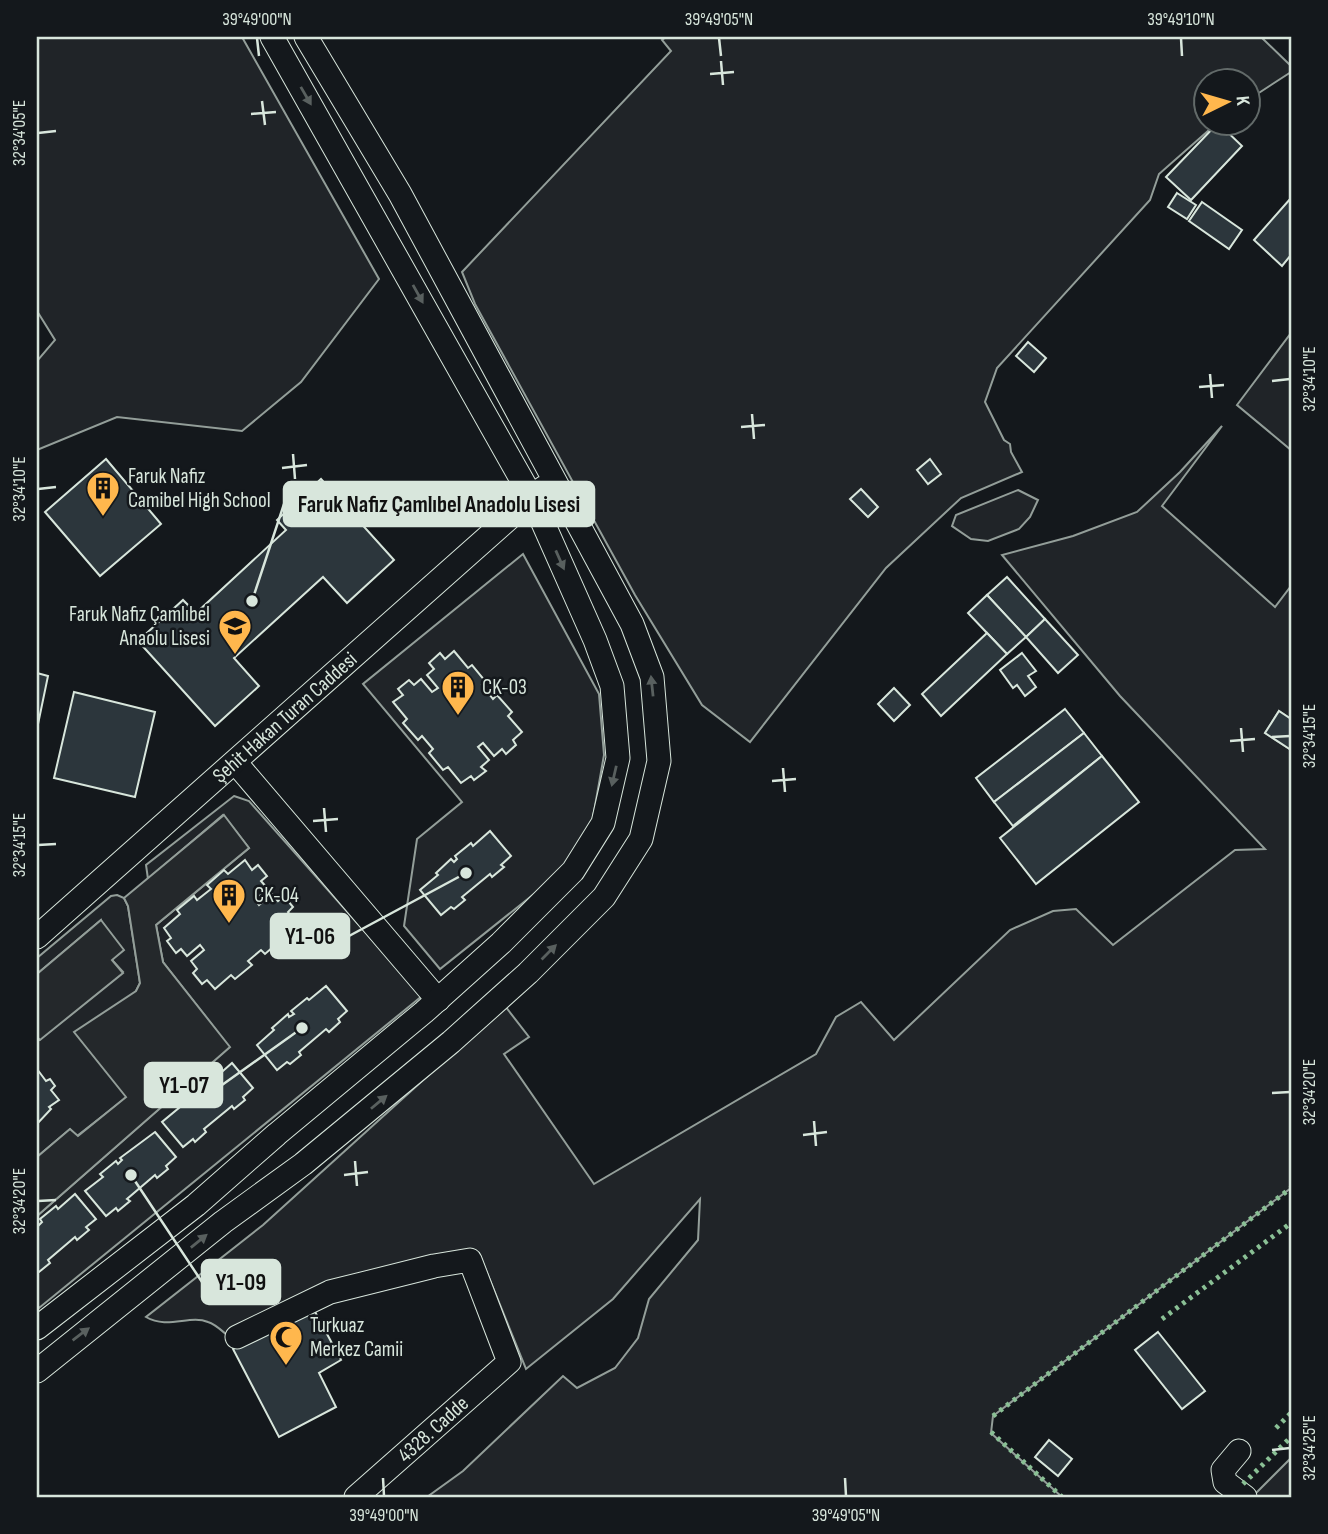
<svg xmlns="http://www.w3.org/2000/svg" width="1328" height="1534" font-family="'Sofia Sans Condensed',sans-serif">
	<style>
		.green { fill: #202428; stroke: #939e99; stroke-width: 2 }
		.parking { fill: #24282b; stroke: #939e99; stroke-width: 2 }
		.building { fill: #2c363c; stroke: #d8e6dc; stroke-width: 2 }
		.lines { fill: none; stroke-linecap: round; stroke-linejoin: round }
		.minor-casing { stroke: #d8e6dc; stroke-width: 25 }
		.minor { stroke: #14181c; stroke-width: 23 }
		.hedge { stroke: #8ac095; stroke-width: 5; stroke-dasharray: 3.5 5; stroke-linecap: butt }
		.oneway { fill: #59605f }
		.ticks { fill: none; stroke: #d8e6dc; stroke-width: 2.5 }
		.labels { text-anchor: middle; stroke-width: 5; stroke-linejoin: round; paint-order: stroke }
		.poi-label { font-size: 21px; fill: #d8e6dc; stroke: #14181c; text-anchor: start }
		.street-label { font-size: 21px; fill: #d8e6dc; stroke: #14181c }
		.leader { fill: none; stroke: #d8e6dc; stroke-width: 2.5 }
		.callout-dot { fill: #d8e6dc; stroke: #14181c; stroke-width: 2.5 }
		.callout { fill: #d8e6dc; stroke: #d8e6dc; stroke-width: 2.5 }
		.callout-label { font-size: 23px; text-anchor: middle; font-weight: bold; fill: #111 }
		.neatline { fill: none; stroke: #d8e6dc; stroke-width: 2.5 }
		.ticks-label { font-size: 18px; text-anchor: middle; fill: #d8e6dc }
	</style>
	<rect width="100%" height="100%" fill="#14181c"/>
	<g class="green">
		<polygon points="37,37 242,37 379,279 301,382 242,431 117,417 37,450 37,361 55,340 37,311"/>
		<polygon points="666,37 1261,37 1291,66 1291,72 1248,100 1248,80 1206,80 1206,122 1217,123 1159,174 1150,200 997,368 985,402 1004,440 1010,444 1011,452 1022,472 961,498 886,568 750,742 702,705 635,595 475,304 462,272 671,51 662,40"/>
		<polygon points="1291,333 1291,450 1237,405"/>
		<path d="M1222,426L1162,506L1275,607L1291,586V719L1279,711L1265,733L1291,750V1188L993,1416L991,1433L1062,1497H427L463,1471L563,1376L577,1388L615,1368L638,1338L649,1299L698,1240L700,1199L613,1299L526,1369L479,1253L430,1260L227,1335C221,1330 215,1324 208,1322C190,1314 168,1330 146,1317L263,1225L505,1006L529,1037L504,1054L594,1184L816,1054L836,1017L861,1002L894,1040L1010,930L1053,911L1076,909L1113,945L1235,850L1265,849L1120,696L1002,555L1073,536L1137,512L1180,472Z"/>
		<polygon points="1018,490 1038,500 1030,517 1019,529 988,541 971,539 952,526 956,515"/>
		<polygon points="523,554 599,694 604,755 592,823 564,870 440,969 404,926 417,839 462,802 363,684"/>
		<polygon points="234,796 249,801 422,996 39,1308 37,1304 37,1216 229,1047 163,962 156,925 249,848 223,815 148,879 146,865"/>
		<polygon points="117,895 124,898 128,906 140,983 136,991 127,1097 77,1136 70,1129 37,1157 37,1037 39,1040 123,972 112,960 101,920 37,974 37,958 111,896"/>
		<polygon points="1291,1458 1291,1497 1252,1497"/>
	</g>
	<g class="parking">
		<polygon points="224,815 249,848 156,925 163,962 230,1047 37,1216 37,1157 70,1129 78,1136 126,1097 74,1032 136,991 140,983 128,906 124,898"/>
		<polygon points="101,920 124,950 112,960 123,973 40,1040 37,1037 37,974"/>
	</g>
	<g class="building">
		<polygon points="1218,123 1242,146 1191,200 1166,177"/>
		<polygon points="1177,193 1196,205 1187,219 1168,207"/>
		<polygon points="1291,198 1291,255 1282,266 1254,240"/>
		<polygon points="1202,202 1242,230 1229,249 1189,221"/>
		<polygon points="1028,342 1046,358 1034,372 1016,356"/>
		<polygon points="106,459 161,524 100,576 45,512"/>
		<polygon points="930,459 941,474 928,484 917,470"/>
		<polygon points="321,479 394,560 347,603 323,577 234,658 259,686 215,726 138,641 183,600 196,613 286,530 277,520"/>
		<polygon points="861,489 878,507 868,517 850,499"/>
		<polygon points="1007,577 1045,619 1026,637 987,595"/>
		<polygon points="987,595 1026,637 1007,654 968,613"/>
		<polygon points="1045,619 1078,655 1058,673 1026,637"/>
		<polygon points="987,633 1007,654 941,716 922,694"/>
		<polygon points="454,651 468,668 472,665 486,682 482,685 493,699 497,695 512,712 508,716 522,732 513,740 516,745 506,754 502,749 494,756 483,743 478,747 489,760 481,767 486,771 474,780 471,776 461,783 448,767 443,770 429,753 433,749 422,736 418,740 403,723 407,719 393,702 403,695 398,689 409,680 414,685 421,679 432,692 438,688 427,675 434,669 429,663 440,653 445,659"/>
		<polygon points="1022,653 1036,671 1028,676 1036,687 1025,696 1017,685 1013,688 1000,670"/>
		<polygon points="37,673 48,676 37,729"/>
		<polygon points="894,688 910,705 894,721 878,704"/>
		<polygon points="74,692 155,712 135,797 54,778"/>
		<polygon points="1065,709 1084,733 994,802 976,778"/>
		<polygon points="1279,711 1291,719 1291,750 1265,733"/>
		<polygon points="1084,733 1102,756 1013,826 994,802"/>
		<polygon points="1102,756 1139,802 1036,884 1000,838"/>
		<polygon points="490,831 511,856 501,865 504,867 492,877 490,874 462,897 465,900 454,909 451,907 441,915 420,890 438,875 436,873 451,859 454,862 457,859 455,856 471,843 473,846"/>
		<polygon points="245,860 252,870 258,865 267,876 261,881 268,889 255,900 259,905 272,894 278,901 284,896 293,907 288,912 295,921 279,935 282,939 265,954 261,950 248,961 252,965 235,979 231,975 215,989 207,980 202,984 193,973 197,969 191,961 204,950 200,945 187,956 181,949 176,953 167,941 171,938 164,928 180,914 177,910 194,896 197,900 211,889 207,885 224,870 228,874"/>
		<polygon points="326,986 347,1011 338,1019 340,1022 329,1032 326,1029 299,1052 301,1055 290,1064 287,1062 277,1070 257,1045 274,1030 272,1028 288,1014 289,1017 294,1014 291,1011 307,998 309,1000"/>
		<polygon points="232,1063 253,1088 243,1097 245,1100 234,1109 232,1106 204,1129 206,1132 195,1142 193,1139 183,1147 162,1122 180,1107 177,1105 193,1092 195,1094 199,1091 197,1088 212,1075 215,1078"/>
		<polygon points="37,1069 46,1081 50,1079 55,1086 51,1090 59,1100 49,1107 51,1109 37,1124"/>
		<polygon points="155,1132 176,1157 166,1166 168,1169 157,1178 155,1175 127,1199 130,1201 118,1211 116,1208 106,1216 85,1191 103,1177 100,1174 116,1161 118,1164 122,1160 120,1158"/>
		<polygon points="75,1194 96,1219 86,1227 89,1230 77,1240 75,1237 48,1260 50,1263 39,1272 37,1270 37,1223 39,1225 42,1222 40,1219 56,1206 58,1209"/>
		<polygon points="313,1308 341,1360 319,1373 336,1407 279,1437 233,1349"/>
		<polygon points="1158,1332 1205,1391 1182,1409 1135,1350"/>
		<polygon points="1049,1440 1072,1459 1058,1476 1035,1457"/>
	</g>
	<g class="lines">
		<defs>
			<g id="minor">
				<polyline points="235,762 438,1000"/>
				<path id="s1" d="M37,937L543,488"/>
				<polyline points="37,1328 196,1205 277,1134 424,1012 501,943 573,871 603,823 618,758 612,686 595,640 532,498 272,37"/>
				<polyline points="237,1337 330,1292 434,1266 470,1260 509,1362 356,1497"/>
				<polyline points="37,1371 223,1222 303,1164 451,1042 528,973 604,897 641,839 659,761 652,677 632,624 400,194 306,37"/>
				<polyline points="1239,1451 1223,1470 1225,1482 1245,1497"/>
			</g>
		</defs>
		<use href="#minor" class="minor-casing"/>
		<use href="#minor" class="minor"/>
		<g class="hedge">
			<polyline points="1162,1319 1291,1223"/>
			<polyline points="993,1416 1291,1188"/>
			<polyline points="1276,1428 1291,1413"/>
			<polyline points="991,1432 1062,1497"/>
			<polyline points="1243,1484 1291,1437"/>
		</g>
	</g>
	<defs><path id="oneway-solid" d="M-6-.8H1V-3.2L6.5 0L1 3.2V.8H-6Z" transform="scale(1.75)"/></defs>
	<g class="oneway">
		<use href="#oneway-solid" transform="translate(306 96) rotate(60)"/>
		<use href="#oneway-solid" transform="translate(418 294) rotate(61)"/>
		<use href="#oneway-solid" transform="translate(560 560) rotate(66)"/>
		<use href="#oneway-solid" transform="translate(652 686) rotate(-96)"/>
		<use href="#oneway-solid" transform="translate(614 776) rotate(103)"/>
		<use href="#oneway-solid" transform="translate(549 952) rotate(-45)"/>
		<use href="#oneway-solid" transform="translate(379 1102) rotate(-40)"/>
		<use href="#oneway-solid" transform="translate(199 1241) rotate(-39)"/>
		<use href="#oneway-solid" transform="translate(81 1334) rotate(-37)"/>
	</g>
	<path class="ticks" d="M257,38L259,56M719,38L721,56M1181,38L1182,56M721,61L723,85M710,74L734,72M262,101L265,125M251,114L276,112M38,133L56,131M1210,374L1212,398M1272,381L1290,379M1199,387L1224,385M752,414L754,439M741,427L765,425M293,454L295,479M282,468L307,465M38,489L56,487M1241,728L1243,752M1272,737L1290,736M1230,741L1255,739M783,768L785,792M772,781L796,779M324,808L326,832M313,821L338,819M38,845L56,844M1272,1093L1290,1092M814,1121L816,1146M803,1135L827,1132M355,1161L357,1186M344,1175L368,1172M38,1201L56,1200M1272,1450L1290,1448M383,1478L384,1496M845,1478L846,1496"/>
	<defs>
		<symbol id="building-pin" viewBox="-11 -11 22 30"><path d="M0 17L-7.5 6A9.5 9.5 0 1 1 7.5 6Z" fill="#ffb74d" stroke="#14181c"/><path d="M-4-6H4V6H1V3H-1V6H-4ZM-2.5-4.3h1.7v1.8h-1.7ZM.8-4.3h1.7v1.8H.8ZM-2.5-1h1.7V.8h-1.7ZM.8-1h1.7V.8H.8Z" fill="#111"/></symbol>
		<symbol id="school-pin" viewBox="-11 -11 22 30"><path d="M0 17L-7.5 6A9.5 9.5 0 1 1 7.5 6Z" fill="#ffb74d" stroke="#14181c"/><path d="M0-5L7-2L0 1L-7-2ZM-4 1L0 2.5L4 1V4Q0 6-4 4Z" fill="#111"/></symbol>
		<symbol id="mosque-pin" viewBox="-11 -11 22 30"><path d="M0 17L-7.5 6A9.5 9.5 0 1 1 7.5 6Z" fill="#ffb74d" stroke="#14181c"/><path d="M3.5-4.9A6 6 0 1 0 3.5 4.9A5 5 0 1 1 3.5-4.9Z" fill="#111"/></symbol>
	</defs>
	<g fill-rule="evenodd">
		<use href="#building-pin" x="84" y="469" width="38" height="52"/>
		<use href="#school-pin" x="216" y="607" width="38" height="52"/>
		<use href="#building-pin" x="439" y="668" width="38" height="52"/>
		<use href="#building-pin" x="210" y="876" width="38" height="52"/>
		<use href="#mosque-pin" x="267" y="1318" width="38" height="52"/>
	</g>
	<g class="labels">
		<g class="poi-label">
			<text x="128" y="483">Faruk Nafiz<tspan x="128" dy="24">Camibel High School</tspan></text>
			<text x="210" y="621" text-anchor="end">Faruk Nafiz Çamlıbel<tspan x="210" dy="24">Anaolu Lisesi</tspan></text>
			<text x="482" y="694">CK-03</text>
			<text x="254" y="902">CK-04</text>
			<text x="310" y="1332">Turkuaz<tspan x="310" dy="24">Merkez Camii</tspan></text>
		</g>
		<g class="street-label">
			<text dy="7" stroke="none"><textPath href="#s1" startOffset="331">Şehit Hakan Turan Caddesi</textPath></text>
			<text transform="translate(433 1429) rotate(-42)" y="7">4328. Cadde</text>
		</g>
	</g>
	<path class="leader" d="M252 601L284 504M466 873L349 936M302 1028L222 1085M131 1175L202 1282"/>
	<g class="callout-dot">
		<circle cx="252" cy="601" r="7"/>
		<circle cx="466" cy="873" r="7"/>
		<circle cx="302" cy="1028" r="7"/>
		<circle cx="131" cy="1175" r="7"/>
	</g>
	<g class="callout">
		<rect x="284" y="482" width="310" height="44" rx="7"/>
		<rect x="271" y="914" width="78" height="44" rx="7"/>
		<rect x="145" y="1063" width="77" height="44" rx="7"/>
		<rect x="202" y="1260" width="78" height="44" rx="7"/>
	</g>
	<g class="callout-label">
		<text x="439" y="512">Faruk Nafiz Çamlıbel Anadolu Lisesi</text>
		<text x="310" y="944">Y1-06</text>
		<text x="184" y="1093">Y1-07</text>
		<text x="241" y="1290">Y1-09</text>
	</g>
	<rect width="1328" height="1534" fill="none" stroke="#14181c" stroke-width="77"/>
	<g transform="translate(1227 102) rotate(85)"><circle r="33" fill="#14181c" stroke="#626a69" stroke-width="2"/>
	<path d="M0-5L12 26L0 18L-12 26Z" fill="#ffb74d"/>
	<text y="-10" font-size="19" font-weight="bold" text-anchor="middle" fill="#d8e6dc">K</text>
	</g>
	<rect x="38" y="38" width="1252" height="1458" class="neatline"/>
	<g class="ticks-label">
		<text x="257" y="25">39°49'00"N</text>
		<text x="719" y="25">39°49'05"N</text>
		<text x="1181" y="25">39°49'10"N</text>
		<text transform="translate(19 133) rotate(-90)" y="6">32°34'05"E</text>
		<text transform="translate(1309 379) rotate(-90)" y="6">32°34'10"E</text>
		<text transform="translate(19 489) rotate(-90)" y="6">32°34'10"E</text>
		<text transform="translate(1309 736) rotate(-90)" y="6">32°34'15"E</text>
		<text transform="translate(19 845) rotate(-90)" y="6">32°34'15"E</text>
		<text transform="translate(1309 1092) rotate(-90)" y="6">32°34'20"E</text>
		<text transform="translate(19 1201) rotate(-90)" y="6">32°34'20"E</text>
		<text transform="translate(1309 1448) rotate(-90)" y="6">32°34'25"E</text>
		<text x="384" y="1521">39°49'00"N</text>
		<text x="846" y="1521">39°49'05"N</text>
	</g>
</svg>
